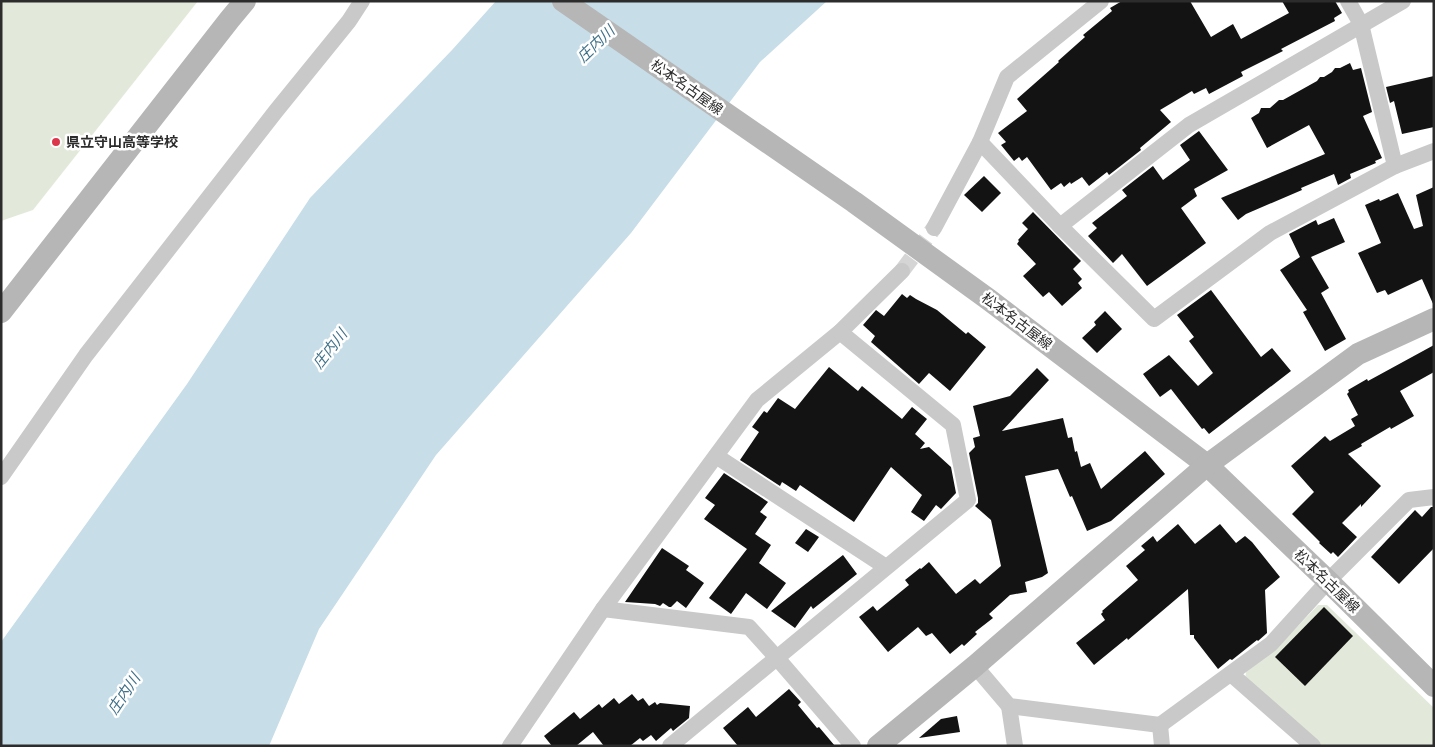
<svg xmlns="http://www.w3.org/2000/svg" width="1435" height="747" font-family="'Fira Sans Condensed','Noto Sans JP',sans-serif">
	<style>
		.green { fill: #e3e9da }
		.water { fill: #c7dde8 }
		.building { fill: #131313 }
		.lines { fill: none; stroke-linecap: round; stroke-linejoin: round }
		.street-tunnel { stroke: #d5d5d5; stroke-width: 16; stroke-dasharray: 16 8; stroke-linecap: butt }
		.street { stroke: #c9c9c9; stroke-width: 16 }
		.secondary { stroke: #b6b6b6; stroke-width: 22 }
		.poi-dot { fill: #db364c; stroke: #fff; stroke-width: 2 }
		.labels { text-anchor: middle; stroke-width: 5; stroke-linejoin: round; paint-order: stroke }
		.street-label { font-size: 14px; fill: #2c2c2c; stroke: #fff }
		.poi-label { font-size: 14px; font-weight: bold; fill: #2c2c2c; stroke: #fff; text-anchor: start }
		.water-label { font-size: 15px; font-style: italic; fill: #3f7189; stroke: #fff }
	</style>
	<rect width="100%" height="100%" fill="#fff"/>
	<g class="green">
		<polygon points="1,1 198,1 33,210 1,221"/>
		<polygon points="1318,605 1327,605 1434,708 1434,746 1321,746 1245,681 1246,672 1276,649"/>
	</g>
	<polygon class="water" points="496,1 827,1 760,62 631,233 436,455 319,629 269,746 1,746 1,642 187,384 310,198 452,50"/>
	<g class="building">
		<polygon points="1122,1 1190,1 1211,37 1233,24 1241,39 1289,13 1282,1 1335,1 1342,13 1334,18 1335,21 1281,49 1283,51 1241,72 1243,76 1209,94 1206,88 1194,94 1192,91 1160,110 1171,122 1140,148 1141,150 1109,175 1107,172 1089,186 1082,177 1071,184 1070,182 1064,187 1061,183 1051,190 1027,157 1022,161 1019,157 1014,161 1001,145 1006,142 998,133 1027,111 1017,99 1059,62 1058,61 1085,37 1083,35 1112,11 1110,8"/>
		<polygon points="1350,63 1353,70 1361,68 1372,112 1363,116 1382,158 1375,161 1376,163 1350,174 1351,178 1338,185 1334,174 1301,188 1302,190 1246,214 1238,220 1221,198 1325,154 1309,125 1267,148 1251,118 1259,113 1261,108 1270,108 1279,100 1283,100 1317,81 1320,77 1324,77 1332,72 1335,68 1340,68"/>
		<polygon points="1434,76 1434,127 1402,134 1394,101 1390,103 1386,87"/>
		<polygon points="1199,131 1228,170 1194,189 1197,196 1181,208 1206,243 1147,286 1122,254 1113,263 1088,236 1097,228 1092,223 1127,196 1122,190 1153,166 1163,180 1190,160 1180,145"/>
		<polygon points="984,176 1001,193 982,212 964,195"/>
		<polygon points="1434,187 1434,306 1422,279 1388,295 1385,290 1377,293 1358,253 1381,243 1365,205 1379,199 1380,201 1398,193 1414,229 1423,226 1416,195"/>
		<polygon points="1033,212 1081,261 1073,269 1082,279 1078,283 1082,288 1062,306 1049,292 1043,297 1023,276 1036,264 1017,244 1019,241 1018,240 1028,229 1022,223"/>
		<polygon points="1334,218 1345,242 1311,257 1329,288 1321,293 1346,339 1325,351 1303,312 1307,310 1280,270 1300,257 1289,234 1316,220 1318,225"/>
		<polygon points="1211,290 1261,357 1272,348 1291,371 1209,434 1204,428 1202,429 1171,389 1160,397 1143,374 1169,355 1198,386 1213,373 1189,341 1194,337 1177,315"/>
		<polygon points="902,294 907,298 910,295 916,299 937,310 966,334 968,332 986,347 950,391 929,373 919,384 871,342 875,336 863,325 876,310 884,316"/>
		<polygon points="1105,311 1122,329 1097,353 1082,338 1096,325 1094,322"/>
		<polygon points="1434,345 1434,372 1400,391 1414,416 1391,429 1390,427 1361,444 1362,446 1348,454 1381,486 1361,507 1361,504 1342,523 1357,537 1338,557 1333,552 1331,554 1319,543 1320,542 1292,514 1314,492 1291,466 1325,436 1330,441 1355,426 1351,419 1358,415 1347,394 1349,392 1348,390 1367,379 1368,381"/>
		<polygon points="829,367 858,391 862,386 902,419 912,407 927,419 915,434 925,443 920,449 929,447 951,467 956,493 941,509 936,505 924,521 911,512 922,495 891,467 854,522 800,485 796,491 782,482 780,486 740,460 759,432 752,427 764,411 767,413 778,398 795,409"/>
		<polygon points="1037,368 1049,380 1002,431 1063,418 1068,438 1072,437 1075,452 1077,451 1081,467 1090,463 1101,489 1145,451 1165,474 1111,521 1087,531 1072,496 1070,497 1058,469 1025,476 1048,573 1042,577 1025,582 1027,592 1010,595 989,614 993,618 975,632 977,634 964,646 962,644 950,654 932,633 926,636 918,627 888,652 859,617 873,606 877,611 909,585 905,580 920,568 921,569 929,562 956,594 975,579 980,584 1001,566 991,520 975,506 978,503 978,498 969,453 975,447 973,438 980,436 973,406 1010,396"/>
		<polygon points="724,473 768,502 760,512 767,517 755,534 771,545 759,563 786,583 767,609 746,593 731,614 709,598 747,549 704,519 715,505 705,498"/>
		<polygon points="1431,507 1434,507 1434,548 1399,584 1371,557 1415,510 1422,517"/>
		<polygon points="1178,524 1195,544 1220,524 1236,543 1245,536 1252,542 1280,577 1265,590 1267,633 1258,641 1257,640 1232,660 1230,659 1218,669 1194,638 1194,635 1190,635 1188,589 1128,640 1127,638 1094,665 1076,643 1105,620 1101,614 1103,612 1102,611 1138,580 1126,566 1145,550 1141,546 1153,536 1157,542"/>
		<polygon points="806,529 819,537 808,552 795,543"/>
		<polygon points="662,548 689,566 686,570 704,583 686,608 677,601 671,607 669,607 663,603 660,606 655,604 625,602"/>
		<polygon points="843,555 857,574 813,609 811,606 795,628 771,611"/>
		<polygon points="1324,607 1353,636 1305,686 1275,657"/>
		<polygon points="789,689 801,702 798,705 817,728 819,727 835,746 738,746 723,728 748,707 756,717"/>
		<polygon points="632,694 638,701 643,698 649,706 655,702 657,705 660,703 690,706 689,718 673,731 671,728 656,741 651,735 643,741 640,738 630,746 604,746 593,732 576,746 552,746 544,736 574,712 580,719 599,704 602,708 614,698 619,704"/>
		<polygon points="957,716 960,732 919,738 941,719"/>
	</g>
	<g class="lines">
		<polyline class="street-tunnel" points="902,271 934,228"/>
		<g class="street">
			<polyline points="1348,1 1361,24 1395,166"/>
			<polyline points="980,142 1060,226 1154,319 1270,233 1395,166 1434,151"/>
			<polyline points="1060,226 1189,125 1403,1"/>
			<polyline points="934,228 980,142 1007,77 1101,1"/>
			<polyline points="716,456 886,567"/>
			<polyline points="1,477 86,355 276,111 349,21 362,1"/>
			<polyline points="603,609 749,627 777,658 853,746"/>
			<polyline points="975,666 1009,706 1160,725 1162,746"/>
			<polyline points="1231,674 1313,746"/>
			<polyline points="1009,706 1015,746"/>
			<polyline points="1160,725 1271,644 1328,581 1409,500 1434,497"/>
			<polyline points="510,746 603,609 757,400 840,332 902,271"/>
			<polyline points="670,746 968,500 953,425 840,332"/>
		</g>
		<g class="secondary">
			<polyline points="563,1 854,202 988,299 1207,465 1328,581 1434,686"/>
			<polyline points="1,312 230,19 245,1"/>
			<polyline points="878,746 975,666 1207,465 1358,354 1434,319"/>
		</g>
	</g>
	<circle class="poi-dot" cx="56" cy="142" r="5"/>
	<g class="labels">
		<g class="street-label">
			<text transform="translate(687 87) rotate(35)" y="5">松本名古屋線</text>
			<text transform="translate(1017 321) rotate(37)" y="5">松本名古屋線</text>
			<text transform="translate(1327 581) rotate(44)" y="5">松本名古屋線</text>
		</g>
		<g class="poi-label">
			<text x="66" y="147">県立守山高等学校</text>
		</g>
		<g class="water-label">
			<text transform="translate(596 44) rotate(-44)" y="5">庄内川</text>
			<text transform="translate(330 349) rotate(-52)" y="5">庄内川</text>
			<text transform="translate(124 694) rotate(-56)" y="5">庄内川</text>
		</g>
	</g>
	<rect width="1435" height="747" fill="none" stroke="#2c2c2c" stroke-width="5"/>
</svg>
